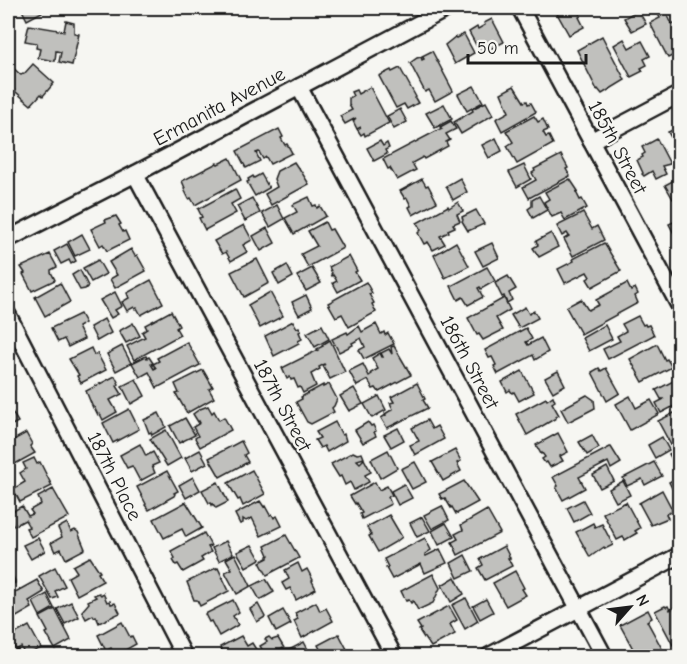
<svg xmlns="http://www.w3.org/2000/svg" width="687" height="664" font-family="'Comic Neue',sans-serif">
	<style>
		.building { fill: #c0c0bd; stroke: #1c1c1c; stroke-width: 1.5 }
		.lines { fill: none; stroke-linecap: round; stroke-linejoin: round }
		.minor-casing { stroke: #1c1c1c; stroke-width: 20 }
		.minor { stroke: #f6f6f2; stroke-width: 15 }
		.labels { text-anchor: middle; stroke-width: 4.5; stroke-linejoin: round; paint-order: stroke }
		.street-label { font-size: 20px; fill: #1c1c1c; stroke: #f6f6f2 }
	</style>
	<rect width="100%" height="100%" fill="#f6f6f2"/>
	<filter id="ink" filterUnits="userSpaceOnUse"><feTurbulence type="fractalNoise" baseFrequency=".0167" numOctaves="2"/><feDisplacementMap in="SourceGraphic" scale="12" xChannelSelector="R" yChannelSelector="G"/><feConvolveMatrix kernelMatrix="1 2 1 2 8 2 1 2 1" color-interpolation-filters="sRGB"/></filter>
	<g filter="url(#ink)">
		<g class="building">
			<polygon points="21,8 40,8 42,12 27,20"/>
			<polygon points="554,8 576,8 581,16 579,17 584,27 569,35"/>
			<polygon points="664,8 672,24 680,20 680,52 668,58 650,23 660,18 657,12"/>
			<polygon points="638,10 646,24 632,31 624,18"/>
			<polygon points="492,19 504,42 481,54 469,32 477,27 478,29 485,25 484,23"/>
			<polygon points="66,21 74,23 74,33 79,34 72,65 59,62 61,52 56,51 55,61 38,58 40,49 36,48 37,43 25,41 29,25 64,31"/>
			<polygon points="464,34 474,53 455,64 445,45 455,37 456,38"/>
			<polygon points="602,36 625,80 602,94 598,89 597,90 577,50"/>
			<polygon points="624,39 629,48 642,41 650,56 644,59 647,65 641,68 643,71 631,77 614,45"/>
			<polygon points="432,51 453,91 435,101 429,90 425,92 410,63 417,58 421,57 422,60 424,59 422,56"/>
			<polygon points="33,64 54,83 43,96 41,94 31,105 10,87 8,86 8,72 12,67 21,75 23,73 24,74"/>
			<polygon points="400,68 416,97 415,98 418,103 407,109 404,104 396,108 379,76 391,70 392,72"/>
			<polygon points="474,86 483,102 467,111 458,94"/>
			<polygon points="514,86 524,102 527,101 528,104 531,103 536,112 502,131 496,119 509,112 501,93"/>
			<polygon points="370,87 389,123 365,136 364,133 361,135 357,129 361,127 357,129 353,121 356,118 345,124 340,116 352,110 349,105 349,98 353,96 351,92 356,90 358,94"/>
			<polygon points="8,102 14,115 8,118"/>
			<polygon points="486,102 493,115 461,134 454,122 473,111 472,109"/>
			<polygon points="444,104 452,119 435,128 426,113"/>
			<polygon points="400,109 407,122 394,129 387,116"/>
			<polygon points="534,116 538,122 543,119 548,130 543,132 546,137 549,136 553,144 517,164 507,146 513,142 506,131"/>
			<polygon points="451,121 456,129 446,134 450,140 446,142 448,146 424,159 423,157 412,163 416,170 397,180 390,168 388,169 383,159 440,129 440,130 442,129 440,127"/>
			<polygon points="679,127 680,128 680,153 668,132"/>
			<polygon points="279,129 283,137 281,138 285,145 287,144 292,153 270,164 266,157 263,159 259,152 256,153 260,161 246,168 237,151"/>
			<polygon points="496,138 502,151 489,158 482,145"/>
			<polygon points="657,139 670,164 662,166 666,174 656,179 652,171 644,176 642,174 643,173 637,160 643,157 642,155 645,153 642,147"/>
			<polygon points="380,141 383,146 387,143 389,148 385,150 387,154 374,161 367,148"/>
			<polygon points="561,155 568,168 566,169 570,176 529,198 523,187 536,180 532,173 535,171 534,169"/>
			<polygon points="230,158 241,180 195,205 191,198 189,199 184,189 185,188 182,181 217,163 218,164"/>
			<polygon points="294,162 298,168 299,168 309,184 271,205 265,194 277,187 274,179 277,171"/>
			<polygon points="524,165 531,179 517,187 509,172"/>
			<polygon points="261,174 269,188 255,196 247,182 249,181 248,179 253,176 254,178"/>
			<polygon points="680,177 680,195 673,199 665,185"/>
			<polygon points="460,178 467,192 453,200 446,186"/>
			<polygon points="422,179 426,186 428,185 437,202 413,215 409,207 411,206 407,198 405,199 400,191"/>
			<polygon points="570,179 578,191 576,192 580,200 582,199 587,208 565,220 561,213 552,217 544,202 549,199 545,192"/>
			<polygon points="235,189 240,199 231,204 236,213 205,230 199,218 202,217 198,209"/>
			<polygon points="539,196 547,210 533,218 528,209 532,206 532,200"/>
			<polygon points="309,197 313,206 316,205 317,208 320,206 326,216 294,234 285,218 297,212 293,205 294,204"/>
			<polygon points="252,198 260,213 245,221 237,206"/>
			<polygon points="458,202 463,211 457,214 460,221 453,224 455,227 448,230 449,232 440,236 445,244 433,250 428,242 424,244 418,233 421,230 417,223 448,206 449,208"/>
			<polygon points="277,205 284,219 270,227 262,213"/>
			<polygon points="476,210 484,224 468,231 462,221 463,220 462,217"/>
			<polygon points="583,213 592,229 597,226 604,240 573,256 564,239 569,236 567,233 562,236 557,226"/>
			<polygon points="116,216 121,224 119,225 123,232 125,231 129,240 107,251 103,244 100,246 91,229 106,222 105,220"/>
			<polygon points="680,219 680,245 669,224"/>
			<polygon points="325,222 329,230 332,229 343,248 308,267 301,254 317,246 308,231"/>
			<polygon points="244,225 252,240 243,245 247,252 231,261 226,252 222,254 214,241"/>
			<polygon points="267,228 275,243 261,251 253,236"/>
			<polygon points="551,233 558,247 539,257 533,248 538,245 536,241"/>
			<polygon points="82,234 90,249 75,256 68,242"/>
			<polygon points="456,242 469,266 445,278 434,255"/>
			<polygon points="492,243 499,258 483,266 475,251"/>
			<polygon points="604,243 621,271 592,287 587,279 590,277 587,272 565,283 558,269 574,261 573,259"/>
			<polygon points="67,244 76,261 71,264 69,260 61,264 54,251"/>
			<polygon points="131,249 135,256 137,255 146,271 115,288 110,279 117,275 109,262"/>
			<polygon points="50,254 57,267 51,270 51,272 55,280 32,291 23,274 25,273 21,267"/>
			<polygon points="349,256 357,271 355,272 360,280 338,292 333,283 337,281 333,275 332,276 331,274 332,273 329,267"/>
			<polygon points="257,259 269,283 244,297 231,272"/>
			<polygon points="98,260 106,274 91,282 83,268"/>
			<polygon points="287,265 293,277 279,285 273,273"/>
			<polygon points="487,267 495,281 481,289 480,287 478,288 483,297 468,305 463,297 458,300 451,286"/>
			<polygon points="312,268 321,283 306,291 297,276"/>
			<polygon points="80,270 88,286 85,289 80,290 72,275"/>
			<polygon points="508,276 516,289 509,293 512,300 507,303 504,296 502,297 495,283"/>
			<polygon points="151,280 163,303 141,315 137,308 135,309 134,307 127,311 122,302 129,298 127,293"/>
			<polygon points="366,282 372,293 369,294 374,303 372,304 376,312 349,327 342,314 336,317 328,303"/>
			<polygon points="60,283 70,302 45,316 35,297"/>
			<polygon points="627,283 631,291 635,288 638,294 635,296 638,303 581,334 566,307 581,299 588,310 599,305 596,300"/>
			<polygon points="115,292 122,306 115,310 118,314 111,318 100,300"/>
			<polygon points="270,292 283,316 260,328 248,305"/>
			<polygon points="306,295 312,308 299,315 292,302"/>
			<polygon points="504,298 510,310 496,318 503,330 483,340 479,334 477,335 468,318"/>
			<polygon points="525,307 529,314 534,311 538,318 519,328 511,315"/>
			<polygon points="171,311 179,326 176,328 180,335 134,360 127,346 145,337 142,332 147,329 145,325"/>
			<polygon points="80,314 85,323 78,327 84,339 68,347 64,339 58,342 51,328"/>
			<polygon points="638,316 643,325 645,324 646,326 649,325 654,335 608,359 603,349 620,341 617,336 626,331 622,324"/>
			<polygon points="104,319 111,333 97,341 90,327"/>
			<polygon points="293,321 297,328 299,327 301,331 299,332 302,339 298,341 299,343 274,356 265,336"/>
			<polygon points="133,323 140,336 126,343 119,331"/>
			<polygon points="376,324 381,334 384,332 385,335 388,333 394,344 364,359 359,350 365,347 361,338 354,342 352,343 353,345 339,352 332,339 347,332 348,334 359,326 362,332"/>
			<polygon points="322,325 329,339 315,347 307,333"/>
			<polygon points="605,325 612,339 589,351 582,338"/>
			<polygon points="526,328 532,339 526,342 528,345 541,338 548,352 535,360 533,355 498,374 494,366 496,365 492,357 489,358 485,350"/>
			<polygon points="330,340 345,372 330,379 323,366 325,364 319,367 320,369 311,374 316,386 303,393 300,387 298,388 294,379 291,380 290,377 287,379 282,368 318,350 317,349 323,346 322,345"/>
			<polygon points="187,342 200,365 157,388 149,372 140,377 132,363 146,356 147,358 149,357 153,363 151,364 154,369 156,368 153,364 159,361 157,358"/>
			<polygon points="657,344 665,360 667,359 672,367 643,382 630,359"/>
			<polygon points="122,346 131,363 116,371 107,354"/>
			<polygon points="394,346 411,375 379,392 376,388 373,389 368,380 357,386 349,371 363,364 369,376 372,374 371,373 378,369 372,358 380,353 382,357 383,357 381,353 389,349 392,354 391,347"/>
			<polygon points="91,348 94,355 97,353 106,370 81,383 77,376 79,375 69,359"/>
			<polygon points="599,368 601,371 606,368 620,393 607,401 592,372"/>
			<polygon points="203,370 213,387 209,389 214,398 187,413 176,394 179,393 175,384"/>
			<polygon points="522,371 534,393 519,401 514,392 512,393 510,390 507,392 502,382"/>
			<polygon points="558,371 565,385 553,392 545,378"/>
			<polygon points="115,376 119,384 117,386 122,394 110,400 117,412 103,420 100,414 98,415 94,407 93,408 86,391"/>
			<polygon points="679,378 680,403 661,413 656,403 664,399 661,399 656,390"/>
			<polygon points="136,379 145,396 131,404 122,386"/>
			<polygon points="417,383 425,399 423,400 428,408 387,428 381,418 386,415 385,414 393,409 390,403 394,402 391,397"/>
			<polygon points="329,384 337,399 334,406 332,408 334,412 311,424 307,422 296,402 302,399 301,397 323,385 323,387"/>
			<polygon points="354,388 363,404 349,411 340,396"/>
			<polygon points="587,395 594,400 595,408 568,422 561,409"/>
			<polygon points="379,396 386,410 372,418 364,404"/>
			<polygon points="553,396 555,401 552,403 559,415 556,417 556,418 527,435 516,414 546,398 547,400"/>
			<polygon points="630,396 636,408 651,400 659,414 630,430 616,404"/>
			<polygon points="208,406 212,413 214,411 219,420 224,417 231,430 200,447 195,438 198,436 193,427 200,423 199,421 198,422 193,414 200,409"/>
			<polygon points="8,408 10,413 12,412 18,422 8,427"/>
			<polygon points="129,409 139,429 113,443 103,423"/>
			<polygon points="680,410 680,443 672,447 658,421"/>
			<polygon points="159,413 166,427 152,435 151,432 149,433 144,420"/>
			<polygon points="185,418 195,435 179,443 170,426"/>
			<polygon points="427,420 432,429 437,426 444,439 415,455 410,445 419,441 412,428"/>
			<polygon points="335,422 342,435 344,434 346,441 327,452 324,446 320,448 315,440 320,438 316,432"/>
			<polygon points="368,422 371,426 373,425 376,431 374,432 376,436 363,443 355,430"/>
			<polygon points="398,428 404,440 391,447 384,435"/>
			<polygon points="166,430 181,458 167,466 150,439"/>
			<polygon points="26,433 32,444 30,446 35,453 15,464 11,456 8,458 8,443"/>
			<polygon points="558,433 568,452 560,456 563,461 550,467 547,462 545,463 542,459 545,457 542,453 541,454 536,445"/>
			<polygon points="592,435 599,448 587,455 579,442"/>
			<polygon points="662,437 669,450 655,458 648,445"/>
			<polygon points="241,441 247,453 244,455 248,462 220,477 209,458"/>
			<polygon points="140,444 146,456 153,452 159,463 152,466 155,473 140,481 132,466 127,468 120,455"/>
			<polygon points="610,447 611,447 621,463 611,469 608,462 579,477 585,488 563,500 556,487 558,486 553,477"/>
			<polygon points="680,448 680,466 677,468 669,454"/>
			<polygon points="200,450 207,463 192,471 185,458"/>
			<polygon points="388,450 397,468 380,478 371,459"/>
			<polygon points="455,450 461,461 457,463 461,471 443,481 432,462"/>
			<polygon points="353,452 357,454 362,453 364,458 357,460 360,463 364,459 371,472 365,475 369,482 354,490 350,482 345,485 341,476 339,477 331,464"/>
			<polygon points="34,458 37,464 40,462 52,486 20,502 13,489 25,482 20,473 26,469 23,463"/>
			<polygon points="415,462 426,482 412,489 401,469"/>
			<polygon points="654,462 662,476 645,485 642,479 627,486 623,478"/>
			<polygon points="607,467 614,481 600,488 593,475"/>
			<polygon points="252,470 265,494 243,506 240,499 238,500 228,483"/>
			<polygon points="167,471 178,491 174,493 175,494 174,496 149,510 145,505 146,504 137,487"/>
			<polygon points="680,476 680,504 669,482"/>
			<polygon points="193,477 200,490 186,498 179,485"/>
			<polygon points="464,481 478,502 456,514 452,507 451,508 445,498 442,499 439,494"/>
			<polygon points="623,481 630,495 616,502 609,489"/>
			<polygon points="218,482 228,502 216,508 213,504 212,505 211,502 209,503 202,490"/>
			<polygon points="375,482 379,490 387,486 392,495 388,497 391,504 362,519 360,514 362,513 356,503 355,504 350,496"/>
			<polygon points="404,484 412,498 398,505 391,491"/>
			<polygon points="53,489 69,517 31,537 26,528 29,527 25,520 14,526 11,521 9,522 8,519 8,514 22,506 28,516 33,514 30,510 41,504 38,497"/>
			<polygon points="662,490 673,511 666,514 668,518 651,525 639,503"/>
			<polygon points="583,500 590,513 574,522 567,508"/>
			<polygon points="260,501 264,507 265,506 270,515 272,514 274,518 277,516 282,526 261,536 252,518 246,521 243,519 243,523 240,524 235,514"/>
			<polygon points="186,502 202,528 186,537 182,529 164,538 154,519"/>
			<polygon points="626,502 640,528 635,531 637,533 625,540 623,537 617,540 603,513"/>
			<polygon points="442,506 449,520 432,529 424,515"/>
			<polygon points="487,510 500,533 458,555 452,542 458,539 455,534 463,530 461,525"/>
			<polygon points="389,515 402,537 397,541 378,552 369,536 371,535 367,527"/>
			<polygon points="422,517 430,531 417,537 410,523"/>
			<polygon points="67,523 71,532 75,530 78,532 85,549 66,559 61,549 55,552 51,543 62,537 58,528"/>
			<polygon points="446,523 454,537 439,545 432,531"/>
			<polygon points="593,523 595,527 602,524 613,545 605,549 604,547 590,557 576,532"/>
			<polygon points="204,533 211,546 208,547 211,552 201,558 203,561 183,572 178,564 176,565 173,560 175,558 171,551"/>
			<polygon points="286,535 299,558 267,575 260,562 268,558 268,556 269,555 265,546"/>
			<polygon points="38,538 45,551 31,559 23,545"/>
			<polygon points="425,538 431,550 425,554 426,556 440,549 447,563 425,573 421,564 392,579 386,568 388,567 384,559"/>
			<polygon points="226,541 233,554 219,561 212,548"/>
			<polygon points="252,545 260,559 246,567 237,552"/>
			<polygon points="504,546 510,558 508,558 512,566 485,580 478,568 483,565 480,559"/>
			<polygon points="235,554 251,586 237,594 225,572 232,569 226,559"/>
			<polygon points="465,555 473,571 458,578 451,563"/>
			<polygon points="90,557 100,572 98,573 103,581 77,595 68,577 77,572 73,566"/>
			<polygon points="298,563 302,572 307,569 313,580 312,581 316,589 296,600 290,588 286,590 282,583 289,579 285,570"/>
			<polygon points="8,566 15,581 14,582 15,583 9,587"/>
			<polygon points="55,567 65,586 55,591 58,597 52,599 39,576"/>
			<polygon points="216,568 216,569 218,568 229,591 200,606 197,600 194,600 187,582"/>
			<polygon points="515,571 524,588 522,589 526,595 506,606 493,583"/>
			<polygon points="433,574 440,588 433,603 418,610 413,601 411,603 409,600 406,601 401,591"/>
			<polygon points="455,577 464,594 451,602 442,585"/>
			<polygon points="266,579 274,592 260,600 252,586"/>
			<polygon points="37,580 44,592 29,601 32,608 8,622 8,596"/>
			<polygon points="99,593 101,595 103,593 107,602 110,601 111,604 115,603 120,613 99,623 96,616 94,617 93,615 86,619 82,611 89,603 88,601 96,597 94,595"/>
			<polygon points="47,594 54,608 40,616 33,602"/>
			<polygon points="466,598 478,621 465,629 452,605"/>
			<polygon points="486,599 493,612 480,619 473,606"/>
			<polygon points="233,600 239,612 233,616 238,625 219,636 211,621 209,622 205,614"/>
			<polygon points="71,602 79,617 65,624 57,609"/>
			<polygon points="316,602 320,611 326,608 333,621 302,638 294,621 298,619 295,613"/>
			<polygon points="258,604 265,617 257,622 250,609"/>
			<polygon points="680,604 680,642 673,645 655,611 665,606 666,607 668,606 670,610"/>
			<polygon points="449,606 457,620 450,624 455,634 431,647 427,641 426,641 419,630 421,629 417,623"/>
			<polygon points="55,609 71,640 55,649 46,633 48,632 40,617"/>
			<polygon points="283,610 291,624 276,632 269,618"/>
			<polygon points="648,610 652,618 647,621 666,656 637,656 620,625"/>
			<polygon points="122,622 130,637 132,636 136,644 115,656 111,648 106,651 98,635"/>
			<polygon points="29,626 41,648 25,656 21,647 16,650 9,637"/>
			<polygon points="339,634 349,653 342,656 320,656 318,653 321,651 318,645"/>
			<polygon points="241,636 247,646 252,643 257,651 247,656 225,656 220,647"/>
			<polygon points="269,637 272,640 278,638 284,648 269,656 266,656 260,646 267,642 265,639"/>
			<polygon points="304,642 311,655 308,656 292,656 289,650"/>
		</g>
		<g class="lines">
			<defs>
				<g id="minor">
					<polyline points="520,8 680,307"/>
					<polyline points="299,87 604,656"/>
					<polyline points="591,141 680,94"/>
					<polyline points="135,174 394,656"/>
					<polyline points="8,239 135,174 448,8"/>
					<polyline points="8,315 184,656"/>
					<polyline points="489,656 680,555"/>
				</g>
			</defs>
			<use href="#minor" class="minor-casing"/>
			<use href="#minor" class="minor"/>
		</g>
	</g>
	<g class="labels">
		<g class="street-label">
			<text transform="translate(219 106) rotate(-28)" y="7">Ermanita Avenue</text>
			<text transform="translate(618 147) rotate(62)" y="7">185th Street</text>
			<text transform="translate(470 362) rotate(62)" y="7">186th Street</text>
			<text transform="translate(283 405) rotate(62)" y="7">187th Street</text>
			<text transform="translate(115 476) rotate(63)" y="7">187th Place</text>
		</g>
	</g>
	<rect width="687" height="664" fill="none" stroke="#f6f6f2" stroke-width="30"/>
	<rect x="15" y="15" width="657" height="634" fill="none" stroke="#1c1c1c" stroke-width="2" filter="url(#ink)"/>
	<g transform="translate(630 607) rotate(62)" stroke="#f6f6f2" stroke-width="4.5" paint-order="stroke">
	<path d="M0-4.5L10 22L0 15L-10 22Z" fill="#1c1c1c"/>
	<text y="-9" font-size="16" font-weight="bold" text-anchor="middle" fill="#1c1c1c">N</text>
	</g>
	<path d="M468 54v9h118v-9" fill="none" stroke="#1c1c1c" stroke-width="3"/>
	<text x="477" y="54" font-size="18" fill="#1c1c1c" stroke="#f6f6f2" stroke-width="4.5" paint-order="stroke">50 m</text>
</svg>
